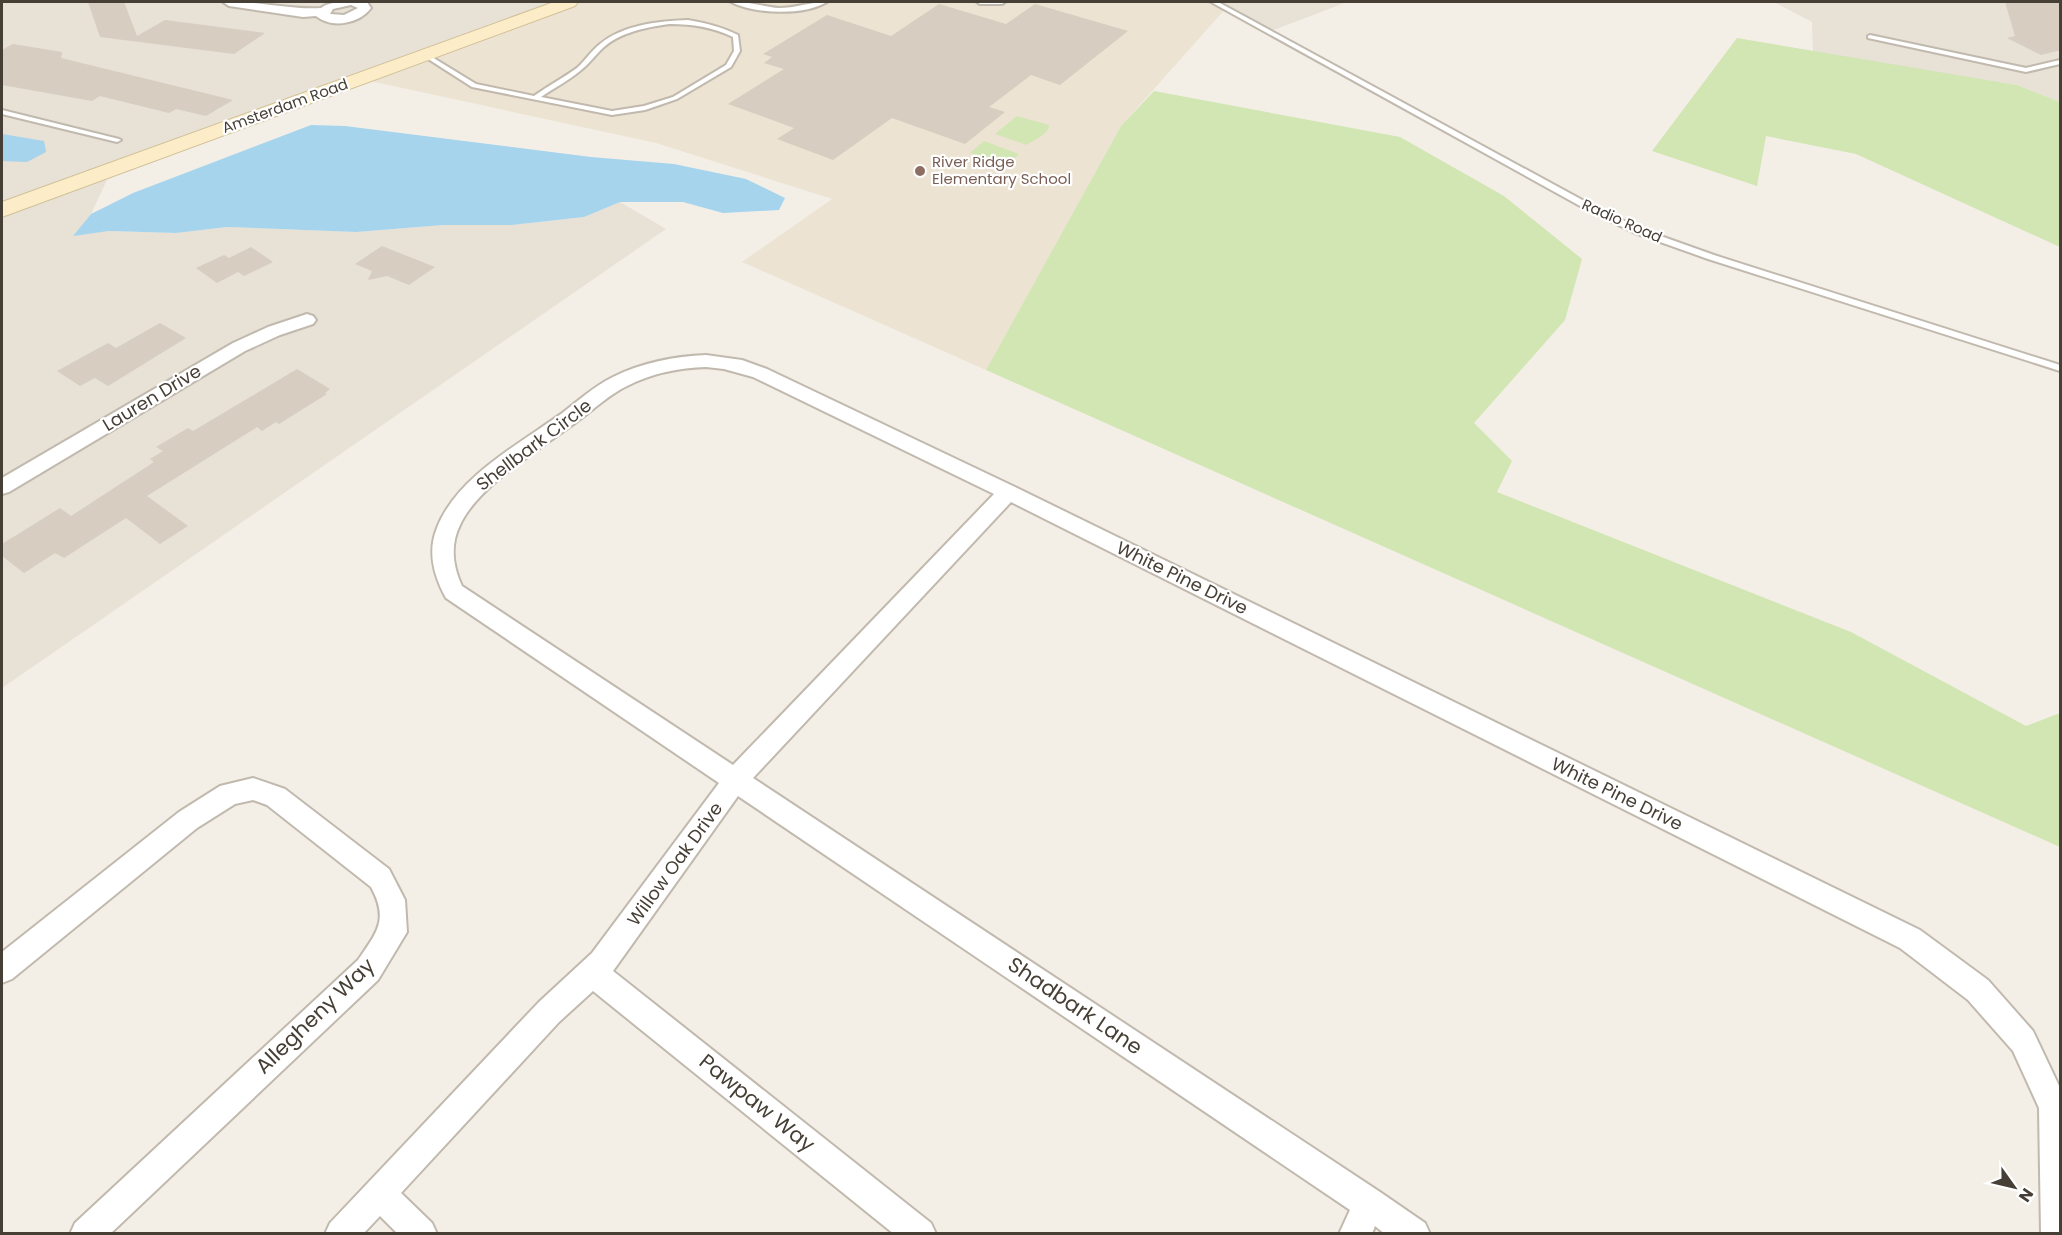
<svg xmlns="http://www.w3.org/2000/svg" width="2062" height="1235" font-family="Poppins,sans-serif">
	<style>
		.residential { fill: #e7e1d6 }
		.education { fill: #ece3d2 }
		.green { fill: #d1e6b2 }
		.water { fill: #a6d4ed }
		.building { fill: #d7cdc0 }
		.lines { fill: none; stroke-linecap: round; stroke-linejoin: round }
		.service-casing { stroke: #c1b9ad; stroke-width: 4 }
		.minor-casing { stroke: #c1b9ad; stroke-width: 4 }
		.secondary-casing { stroke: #d1c098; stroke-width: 2 }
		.service { fill: #fff; fill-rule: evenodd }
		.minor { fill: #fff; fill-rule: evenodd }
		.secondary { fill: #fcedc8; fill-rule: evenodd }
		.education-dot { fill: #8d6e63; stroke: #fff; stroke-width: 2 }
		.labels { text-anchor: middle; stroke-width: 4.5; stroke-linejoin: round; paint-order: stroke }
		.far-street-label { font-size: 15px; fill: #463f36; stroke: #fff }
		.far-education-label { font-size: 15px; fill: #785e54; stroke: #fff; text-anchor: start }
		.street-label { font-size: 18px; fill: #463f36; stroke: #fff }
		.near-street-label { font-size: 21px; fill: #463f36; stroke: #fff }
	</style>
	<rect width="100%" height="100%" fill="#f3efe7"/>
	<g class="residential">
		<polygon points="2,2 569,2 112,169 91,214 74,235 109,231 176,233 227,227 356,232 443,225 512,225 584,217 620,202 666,229 2,688"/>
		<polygon points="1214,2 1347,2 1271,31"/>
		<polygon points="1774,2 2060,2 2060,102 2017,85 1813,52 1812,22"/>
	</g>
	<polygon class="education" points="569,2 1214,2 1227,7 1121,126 986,370 742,262 832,199 656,143 361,79"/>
	<g class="green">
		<polygon points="1737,38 2017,85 2060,102 2060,247 1856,154 1766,136 1757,186 1652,151"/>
		<polygon points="1154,91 1400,137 1504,196 1582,259 1565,320 1474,423 1512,461 1497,492 1851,632 2026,726 2060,713 2060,847 986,370 1121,126"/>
		<path d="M1017,116L1049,125C1048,135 1035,139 1027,145L995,134Z"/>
		<polygon points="984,141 1019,154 1007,165 970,153"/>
	</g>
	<g class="water">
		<polygon points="311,125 345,126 591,157 674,164 746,179 785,198 779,210 723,213 683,202 620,202 584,217 512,225 443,225 356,232 227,227 176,233 109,231 73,236 91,214 133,193"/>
		<polygon points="2,134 44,141 46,152 27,162 2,161"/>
	</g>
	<g class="building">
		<polygon points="88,2 124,2 137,36 165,20 265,33 234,54 100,37"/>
		<polygon points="2005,2 2061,2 2061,50 2041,55 2007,38 2015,36"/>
		<polygon points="939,4 1006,24 1035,4 1128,31 1060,85 1031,75 989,107 1005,112 965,144 892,118 833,160 777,139 794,128 728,104 784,69 764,63 772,57 763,54 827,15 891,36"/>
		<polygon points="13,44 62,52 61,58 233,100 206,116 176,109 169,113 100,96 92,101 2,85 2,50"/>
		<polygon points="382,246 435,267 409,285 387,276 368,280 372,271 355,264"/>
		<polygon points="251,247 273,262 244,276 238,272 217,283 196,268 224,255 229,258"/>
		<polygon points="160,323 186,338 108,386 95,378 80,386 57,371 108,343 116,348"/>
		<polygon points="297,369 330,389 325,393 327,394 279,424 276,422 262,431 257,427 147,496 188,526 160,544 126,518 64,558 55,553 24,573 2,556 2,544 60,508 71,516 154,462 150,459 163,451 156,447 188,428 193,431"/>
	</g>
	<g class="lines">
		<defs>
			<g id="service">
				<path d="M731,2C746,0 763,7 779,8C795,8 814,1 827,2C804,16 754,14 731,2Z"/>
				<polygon points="977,2 1005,2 1002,4 980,4"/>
				<polygon points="1211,2 1218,2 1597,208 1641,229 1714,255 2060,365 2060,371 1708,259 1635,233 1591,212"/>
				<path d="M688,20C706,23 722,27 738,35L740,51L731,67L677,99L645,110L612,115L472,87L422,55L427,54L476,84L534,96C548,86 563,78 577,68C585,61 591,51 600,44C623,25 658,21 688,20ZM670,24C693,24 712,27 733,37L734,51L726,65L673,97L644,106L612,111L541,97C554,88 568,81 580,71C589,64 595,55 604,47C621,32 647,27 670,24Z"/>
				<polygon points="1870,35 2026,68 2060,60 2060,64 2026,72 1868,38 1868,36"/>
				<polygon points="2,110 119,139 121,140 117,142 2,114"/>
			</g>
			<g id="minor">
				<path d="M223,2C255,0 288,10 321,8C330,0 353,2 367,2L371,8C359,24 332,29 316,16L303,17L229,6ZM351,5L358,8L344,15L330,14L333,9Z"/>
				<polygon points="307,314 313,316 316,320 313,324 280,335 245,351 9,492 2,494 2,478 233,343 268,327"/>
				<path d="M706,355L742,360L767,369L1015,487L1920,930L1988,980L2033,1031L2060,1088V1234H2041L2039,1108L2013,1051L1968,1000L1900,948L1011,502L753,778L1380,1192L1425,1223L1430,1234H1385L1375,1226L1372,1234H1339L1350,1210L738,796L613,971L931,1223L936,1234H894L593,991L559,1022L401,1193L432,1223L437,1234H398L380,1216L363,1234H325L330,1223L539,1002L592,953L719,783L446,598C434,576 427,552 437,528C456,478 519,444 561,414C577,402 594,386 613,377C641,363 675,356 706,355ZM706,367L724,369L753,377L994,494L733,765L462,586C453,567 450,545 460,525C478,485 544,447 579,420C594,409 610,394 627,386C652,373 679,368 706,367Z"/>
				<path d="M253,778L285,789L389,869L405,900L407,932L378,980L110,1234H70L75,1223L358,960C377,932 389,920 371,887L267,805L253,800L235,804L197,828L12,979L2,983V952L179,812L220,786Z"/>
			</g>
			<polygon id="secondary" points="554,2 578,2 575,6 2,217 2,202"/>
		</defs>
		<use href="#service" class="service-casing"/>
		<use href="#minor" class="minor-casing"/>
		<use href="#secondary" class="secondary-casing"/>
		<use href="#service" class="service"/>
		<use href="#minor" class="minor"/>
		<use href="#secondary" class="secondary"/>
	</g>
	<circle class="education-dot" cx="920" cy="171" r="6"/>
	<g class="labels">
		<g class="far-street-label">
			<text transform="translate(285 106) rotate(-20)" y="5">Amsterdam Road</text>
			<text transform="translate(1622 221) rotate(24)" y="5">Radio Road</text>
		</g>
		<g class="far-education-label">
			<text x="932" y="167">River Ridge<tspan x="932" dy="17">Elementary School</tspan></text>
		</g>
		<g class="street-label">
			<text transform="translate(152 398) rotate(-31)" y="6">Lauren Drive</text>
			<text transform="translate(534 445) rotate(-37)" y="6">Shellbark Circle</text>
			<text transform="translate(1182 578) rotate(26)" y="6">White Pine Drive</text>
			<text transform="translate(1617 794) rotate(26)" y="6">White Pine Drive</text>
			<text transform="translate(675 864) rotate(-54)" y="6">Willow Oak Drive</text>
		</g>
		<g class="near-street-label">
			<text transform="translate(1075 1006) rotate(34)" y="7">Shadbark Lane</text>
			<text transform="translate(315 1016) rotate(-44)" y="7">Allegheny Way</text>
			<text transform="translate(757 1103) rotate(39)" y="7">Pawpaw Way</text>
		</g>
	</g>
	<rect width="2062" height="1235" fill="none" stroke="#463f36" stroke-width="6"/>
	<g transform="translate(2014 1187) rotate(124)" stroke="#ffffff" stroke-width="4.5" paint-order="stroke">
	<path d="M0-4.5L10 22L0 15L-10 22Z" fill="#463f36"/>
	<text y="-9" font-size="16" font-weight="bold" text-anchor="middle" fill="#463f36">N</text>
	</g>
</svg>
